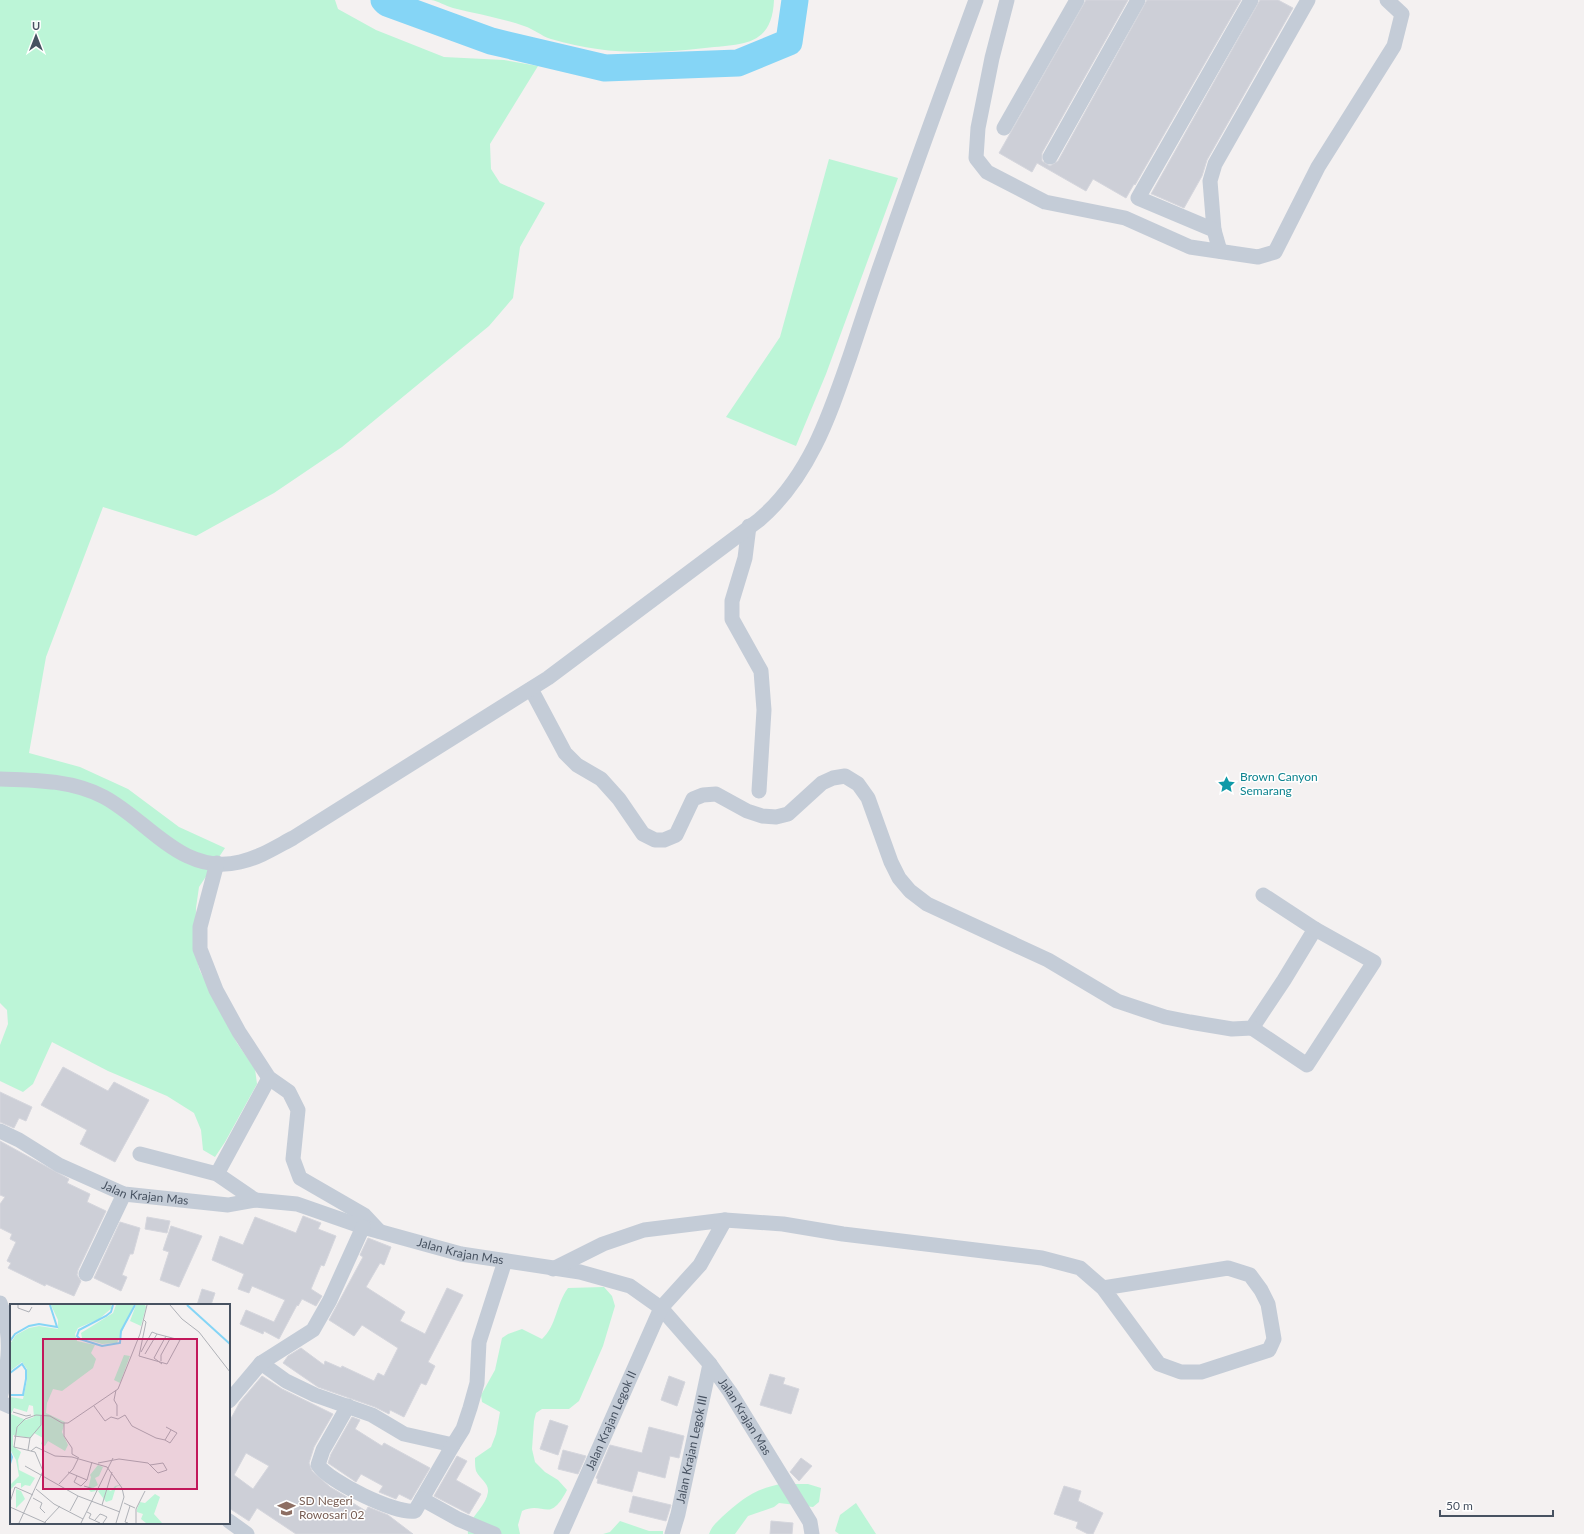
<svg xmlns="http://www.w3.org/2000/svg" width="1584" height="1534" font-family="Lato,sans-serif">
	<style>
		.green { fill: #bcf5d7 }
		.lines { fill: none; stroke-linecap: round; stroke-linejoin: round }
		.river { stroke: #85d5f6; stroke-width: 27 }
		.building { fill: #cdcfd7; stroke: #d5d6dd; fill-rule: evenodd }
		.minor { stroke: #c4ccd7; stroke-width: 15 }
		.labels { text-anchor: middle; stroke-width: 3; stroke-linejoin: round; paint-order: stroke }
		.culture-label { font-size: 12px; fill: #0d838f; stroke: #fff; text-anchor: start }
		.street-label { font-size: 12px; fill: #475261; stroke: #fff }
		.education-label { font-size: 12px; fill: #785e54; stroke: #fff; text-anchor: start }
		.inset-river { fill: none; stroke: #85d5f6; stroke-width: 2 }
		.inset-road { fill: none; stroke: #afb1b7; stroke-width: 1 }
		.view { fill: #c2185b; fill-opacity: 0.15; stroke: #c2185b; stroke-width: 2 }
		.inset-edge { fill: none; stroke: #475261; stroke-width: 2 }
	</style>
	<rect width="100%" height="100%" fill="#f4f1f1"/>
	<g class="green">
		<polygon points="0,0 335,0 338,9 376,30 444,57 504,60 538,66 490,144 491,169 500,183 545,203 520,247 513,298 489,326 342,447 274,493 196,536 103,507 46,657 29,753 80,767 128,789 179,827 225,848 199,887 196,908 195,953 200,971 237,1043 255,1069 257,1084 225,1142 215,1157 203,1150 201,1130 194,1113 167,1096 108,1071 52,1042 33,1084 23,1092 0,1081 0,1045 8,1024 7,1010 0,1003"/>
		<path d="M431,0H774C772,47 742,44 705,48C650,54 605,55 551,39C541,36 534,29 524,26C501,18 477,14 453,8C445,6 439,1 431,0Z"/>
		<polygon points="829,159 898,178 826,374 796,446 726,417 780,337"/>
		<path d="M604,1287L612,1296L615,1306L603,1346L579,1401L569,1409H542L536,1413L534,1421L532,1449L535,1462L545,1472L558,1480L567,1490C549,1525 544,1500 522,1511L518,1525L520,1534H468C466,1519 486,1508 488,1492C489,1483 480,1479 476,1471C475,1467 475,1463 475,1458L491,1447L496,1434L500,1412L482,1402L481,1395L495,1370L502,1338L508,1334L522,1329L542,1339C557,1325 556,1304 568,1288Z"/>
		<path d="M780,1484H808L821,1488L819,1502L813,1507L779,1503L774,1507L748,1516L735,1534H709C712,1526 716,1523 722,1517C742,1499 753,1490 780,1484Z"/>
		<polygon points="856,1503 876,1534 839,1534 835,1531 840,1515"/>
		<polygon points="620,1521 649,1531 663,1531 663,1534 603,1534 610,1532"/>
	</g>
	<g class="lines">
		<polyline class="river" points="384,0 387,3 491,41 605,68 738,63 789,42 795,0"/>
	</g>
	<g class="building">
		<polygon points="1086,0 1128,0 1042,153 1042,161 1050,166 1058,161 1147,0 1241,0 1135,185 1134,184 1126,198 1093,179 1086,191 1037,163 1032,172 999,153"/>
		<polygon points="1260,0 1278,0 1293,8 1207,160 1202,176 1184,208 1152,194 1151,194"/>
		<polygon points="63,1067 108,1091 114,1082 149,1100 115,1162 80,1144 87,1130 41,1105"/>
		<polygon points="0,1092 32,1107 26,1121 19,1118 14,1128 0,1122"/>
		<polygon points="0,1141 69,1179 67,1183 90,1194 87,1202 106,1211 78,1270 77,1275 81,1281 74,1296 46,1284 45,1286 8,1268 11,1263 7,1261 16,1242 10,1239 12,1234 0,1228 0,1204 5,1197 0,1195"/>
		<polygon points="303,1216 321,1223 318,1229 336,1236 324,1266 321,1265 311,1289 322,1296 316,1306 302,1299 298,1306 297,1305 279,1339 264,1331 263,1334 240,1324 246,1310 274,1322 285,1300 252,1286 249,1293 238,1289 244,1274 212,1260 220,1236 243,1245 255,1217 296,1233"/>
		<polygon points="147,1217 170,1221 167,1233 145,1229"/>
		<polygon points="120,1222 140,1228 133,1254 130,1254 122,1275 127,1277 121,1291 94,1278"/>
		<polygon points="171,1226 202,1236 179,1287 160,1280 169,1252 163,1250"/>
		<polygon points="368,1238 391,1247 384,1265 380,1263 366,1287 405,1312 400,1321 425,1334 447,1288 463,1295 428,1362 435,1366 426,1385 421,1383 404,1417 390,1410 389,1414 375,1407 318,1387 283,1363 288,1356 301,1348 324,1365 325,1361 341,1368 342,1366 374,1381 378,1373 384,1376 398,1348 362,1325 354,1336 329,1320 363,1257 360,1255"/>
		<polygon points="202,1289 215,1293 211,1305 197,1305"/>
		<polygon points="770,1374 785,1378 783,1384 799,1389 791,1414 760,1405"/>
		<path d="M262,1376L282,1389L333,1414L314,1447L309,1463L312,1471L330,1487L347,1497L346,1499L366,1511L368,1507L388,1515L413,1534H296L257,1508L249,1521L229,1508V1422L240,1402ZM246,1453L269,1466L253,1489L234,1475Z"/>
		<polygon points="669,1376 685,1382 677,1406 661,1400"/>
		<polygon points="352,1417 360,1420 355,1429 382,1446 384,1443 430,1468 411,1500 399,1494 396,1499 379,1492 383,1486 361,1474 356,1482 328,1463 331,1454"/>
		<polygon points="550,1420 568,1426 558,1455 540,1449"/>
		<polygon points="649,1427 684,1436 679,1458 670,1456 665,1478 638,1471 632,1492 597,1483 598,1479 596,1478 610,1445 642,1453"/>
		<polygon points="563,1450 586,1456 578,1474 558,1469"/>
		<polygon points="457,1456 467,1461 456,1480 481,1494 469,1514 434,1496"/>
		<polygon points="801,1458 812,1466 799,1481 790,1472"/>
		<polygon points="1064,1486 1081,1491 1078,1501 1103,1513 1093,1534 1088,1534 1076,1528 1078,1522 1054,1514"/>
		<polygon points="633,1496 671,1505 666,1521 629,1512"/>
		<polygon points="771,1521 793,1523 792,1534 770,1534"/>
	</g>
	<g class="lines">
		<g class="minor">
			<polyline points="1007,0 992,58 978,128 976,158 987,172 1045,202 1125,218 1190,247 1258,257 1275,252 1318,167 1394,46 1402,14 1387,0"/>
			<polyline points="1004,128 1077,0"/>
			<polyline points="1050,157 1138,0"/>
			<polyline points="1214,230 1210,181 1215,164 1308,0"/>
			<polyline points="1220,251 1214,230 1138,198 1251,0"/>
			<polyline points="749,526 745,558 732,601 732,619 761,671 764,710 759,791"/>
			<polyline points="531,689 565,753 577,765 601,779 619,799 643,834 655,840 664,840 676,835 693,799 703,795 716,794 747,811 762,816 776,817 788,814 822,783 833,778 845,776 858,784 868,798 891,862 899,878 910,891 927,904 1048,960 1117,1001 1165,1017 1190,1022 1232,1029 1252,1028 1284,980 1315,929"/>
			<path d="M0,779C34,780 72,780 104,797C149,821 182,876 240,862C259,858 276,847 293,838L548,678L759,520C809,477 829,417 850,356C862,320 874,283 887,247C915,165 946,82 976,0"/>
			<polyline points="217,863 200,927 200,949 216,990 239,1032 269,1078 289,1092 298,1110 293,1159 300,1178 364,1215 379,1231"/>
			<polyline points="1252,1028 1307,1065 1374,962 1315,929 1263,895"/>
			<path id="s1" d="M0,1131L19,1140L59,1165L124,1194L228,1205L255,1200L297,1204L363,1227L461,1254L580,1272L630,1286L661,1308L710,1364L730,1392L810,1522L812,1534"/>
			<polyline points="140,1154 217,1174 255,1200"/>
			<polyline points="217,1174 269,1078"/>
			<polyline points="553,1269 603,1244 644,1230 725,1220 783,1224 843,1234 1042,1258 1080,1268 1103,1288 1159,1364 1181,1372 1201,1372 1269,1350 1274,1339 1268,1304 1261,1290 1250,1275 1228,1268 1103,1288"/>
			<polyline points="86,1274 124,1194"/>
			<path d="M0,1303C13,1334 9,1366 0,1398"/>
			<polyline points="261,1363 286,1381 315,1395 372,1415 404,1434 453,1445 463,1429 470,1408 477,1383 479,1342 505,1261"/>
			<polyline points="229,1401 261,1363 313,1330 330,1300 363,1227"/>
			<polyline points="0,1402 11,1407"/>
			<path d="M348,1406L323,1450L318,1465C330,1482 395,1514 415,1511L453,1445"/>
			<polyline points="422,1499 458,1519 494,1534"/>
			<polyline points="229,1521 247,1534"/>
			<path id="s2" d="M561,1534L661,1308L700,1265L725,1220"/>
			<path id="s3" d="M672,1534L678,1514L710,1364"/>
		</g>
	</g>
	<defs>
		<symbol id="sight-bare" viewBox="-9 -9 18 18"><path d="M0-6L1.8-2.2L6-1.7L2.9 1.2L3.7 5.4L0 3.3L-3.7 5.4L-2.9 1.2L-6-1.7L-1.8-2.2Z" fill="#0f9aa8" stroke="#fff" stroke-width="2.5" paint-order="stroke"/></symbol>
		<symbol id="school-bare" viewBox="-9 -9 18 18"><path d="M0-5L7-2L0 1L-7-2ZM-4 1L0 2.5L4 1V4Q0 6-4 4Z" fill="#8d6e63" stroke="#fff" stroke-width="2.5" paint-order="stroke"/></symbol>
	</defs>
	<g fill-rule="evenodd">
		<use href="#sight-bare" x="1214" y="772" width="25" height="25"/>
		<use href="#school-bare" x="274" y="1496" width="25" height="25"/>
	</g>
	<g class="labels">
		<g class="culture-label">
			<text x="1240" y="781">Brown Canyon<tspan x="1240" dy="14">Semarang</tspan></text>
		</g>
		<g class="street-label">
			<text dy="4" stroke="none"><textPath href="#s1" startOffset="160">Jalan Krajan Mas</textPath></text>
			<text dy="4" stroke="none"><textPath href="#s1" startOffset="484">Jalan Krajan Mas</textPath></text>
			<text dy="4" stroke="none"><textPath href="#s1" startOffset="833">Jalan Krajan Mas</textPath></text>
			<text dy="4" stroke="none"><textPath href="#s2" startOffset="124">Jalan Krajan Legok II</textPath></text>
			<text dy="4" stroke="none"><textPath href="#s3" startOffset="87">Jalan Krajan Legok III</textPath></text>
		</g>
		<g class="education-label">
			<text x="299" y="1505">SD Negeri<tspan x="299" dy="14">Rowosari 02</tspan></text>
		</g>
	</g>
	<g transform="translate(10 1304)">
		<rect width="220" height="220" fill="#f4f1f1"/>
		<path d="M41,1H101L103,3L89,15L68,24L65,30L67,37L85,41L81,49L86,55L83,64L52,87L43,85L37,99L36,109L55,118L52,128L58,141L55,147L38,137L35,142L31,140L33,134L24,129L21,134L3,131V142L11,148L8,156L9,166L25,174L20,182L15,181L11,184V179H7L0,186V181L9,172L6,156L0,145V93L13,95L17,76V65L12,58L0,67V40L6,31L19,24L29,22L48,25V16ZM19,101L23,102L24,113L16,116L1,110L4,104L17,108ZM106,1H124L107,39L92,40L72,34L71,29L103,9ZM126,1H135L136,3L131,22L120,17ZM114,51L120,52L110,79L104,76ZM88,161L93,163L89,172L85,174L88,181L83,184L86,187L81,188L78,185L81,173L80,171ZM113,180L106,183L102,196L96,198L88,187L93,184L101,187L105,182ZM6,185L11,187L15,195L6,204ZM145,190L150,193L144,210L152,219H136L131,215L133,210L127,208V205L130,198L135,199Z" fill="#bcf5d7" fill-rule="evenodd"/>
		<path class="inset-river" d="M103,1L101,8L96,12L69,26L67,32L70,35L92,42L110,39L111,27L125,1M177,1L220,40M0,37L5,30L19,22L29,20L47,23L40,1M0,69L12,60L16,66V75L13,91H0M0,148L2,153L0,160"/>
		<path class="inset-road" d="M8,1V4L19,8L22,3M160,1L172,15L189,28L220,68M134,16L136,18L129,52L157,60L170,36L147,30L135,50M131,48L142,28L147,30M151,57V51L161,33M152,60L144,54L156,32M106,86L104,96L107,101V112M84,102L95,117L101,113L108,115L115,111L122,122L146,134L155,136L161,126M3,108L16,112L21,111M54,119V132L62,144V150L69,154M4,132L20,134M155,136L160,139L167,129L156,123M18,146L20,134L31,121V111M21,147L26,143L45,152L62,153L97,163L112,184L114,193L106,219M88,159L109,155L138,159L148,169L157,166L153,159L140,161M15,162L68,192L110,208M58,168L77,176L82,158M67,172L64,178L71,182L77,176M49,180L63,165L68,155M74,182L87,186M26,185L44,200L73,215M23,194L32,199L30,204L35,209M0,198L5,183L23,191M114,199L125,204M92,201L102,168M0,203L36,219M60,207L68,192M77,208L81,210L79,214L90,219M85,216L90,210L93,211L97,213L93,219M35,218L50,202M9,219L33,167L25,148L4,143L7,123L15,115L26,111L40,112L52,119H58L108,85L130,30L137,1M71,219L103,154M118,219L115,218L120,202M126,219V205L135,187"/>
		<path class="view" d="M33,35H187V185H33Z"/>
		<rect width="220" height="220" class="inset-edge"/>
	</g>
	<g transform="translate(36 36)" stroke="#ffffff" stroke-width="3" paint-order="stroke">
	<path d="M0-3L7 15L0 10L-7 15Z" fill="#475261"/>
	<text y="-6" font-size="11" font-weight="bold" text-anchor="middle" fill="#475261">U</text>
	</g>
	<path d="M1440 1510v6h113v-6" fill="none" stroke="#475261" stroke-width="2"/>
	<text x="1446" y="1510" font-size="12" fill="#475261" stroke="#ffffff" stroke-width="3" paint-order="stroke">50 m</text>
</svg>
